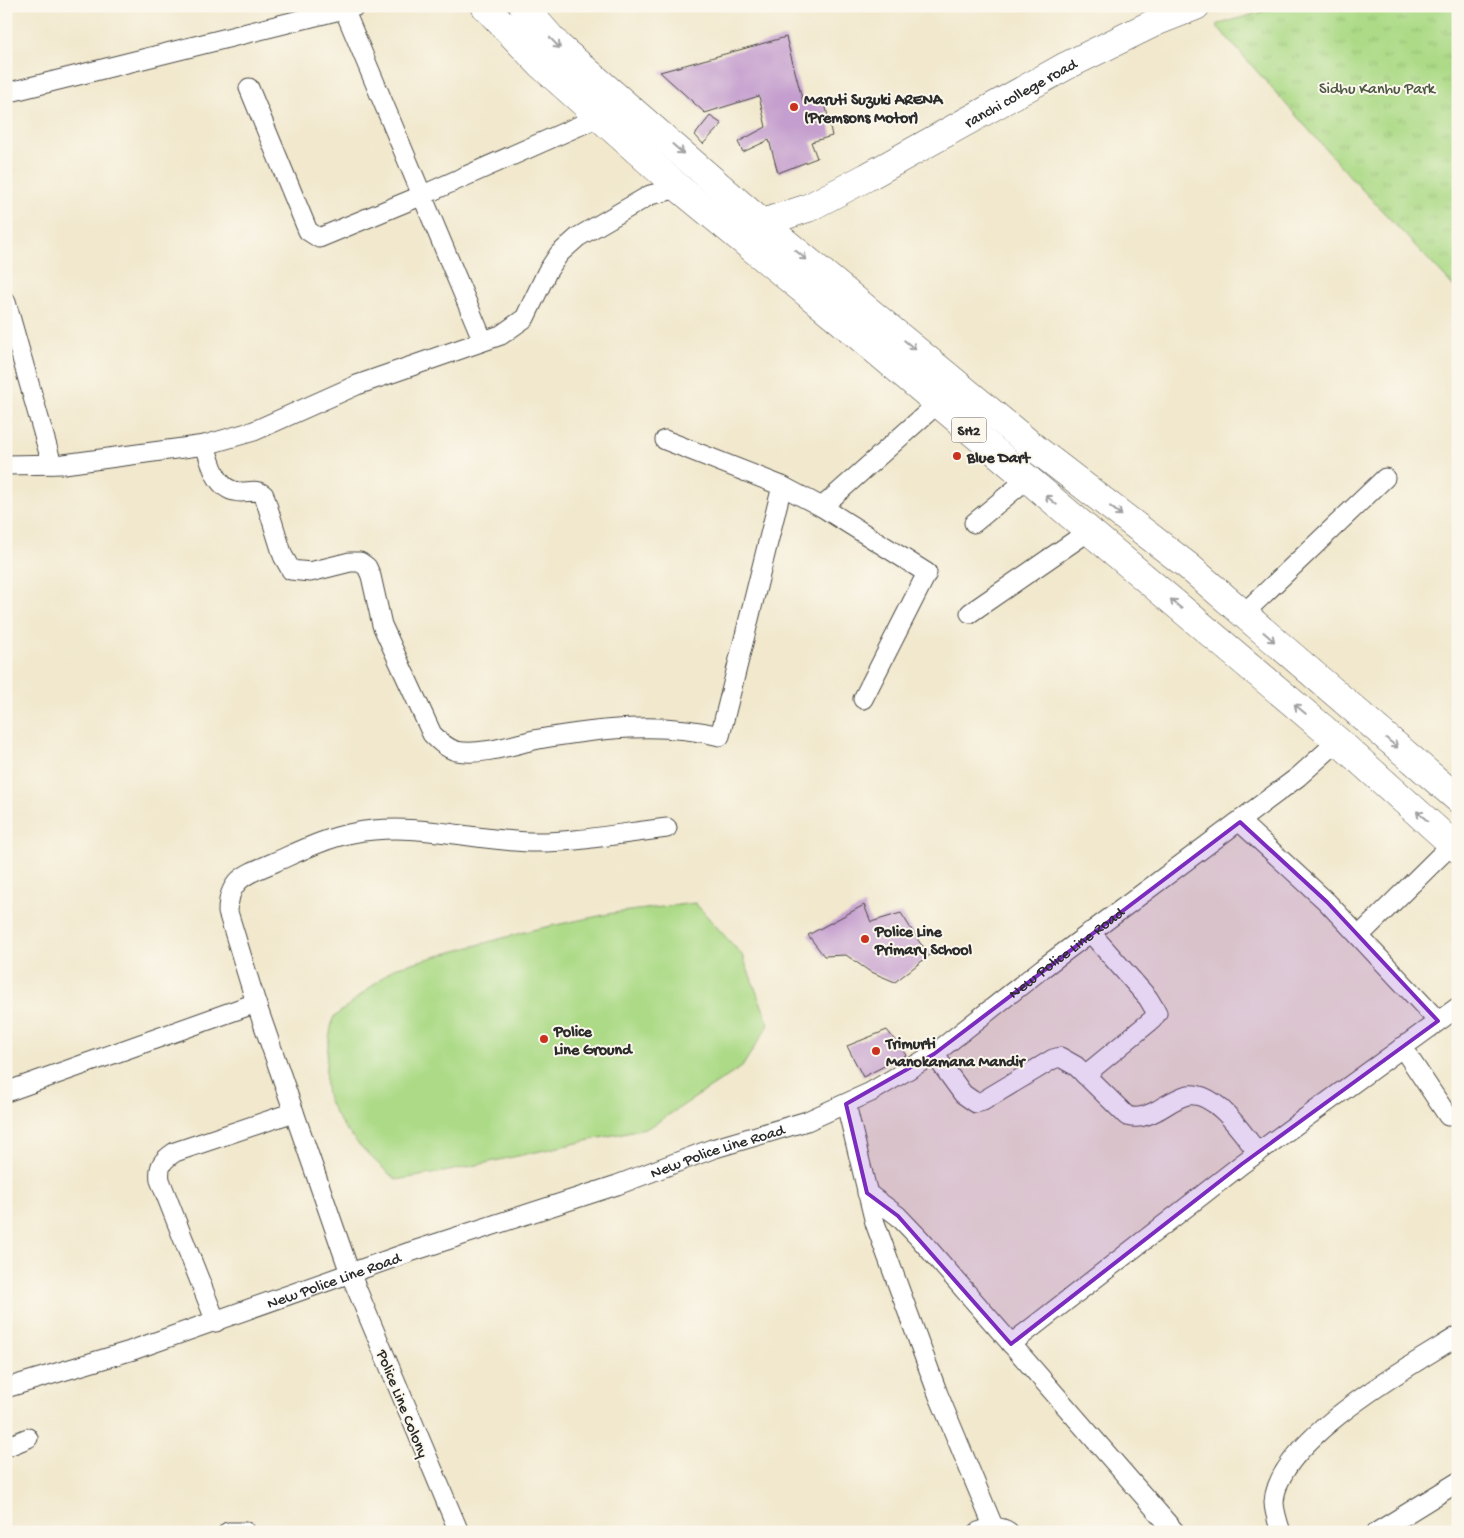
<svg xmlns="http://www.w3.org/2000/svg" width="1464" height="1538" font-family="'Gochi Hand',sans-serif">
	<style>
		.park { fill: url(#park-tufts); stroke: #6c8258 }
		.garden { fill: #acda86; stroke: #6c8258 }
		.building { fill: #c49ece }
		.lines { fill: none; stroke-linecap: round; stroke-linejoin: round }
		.street-casing { stroke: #494743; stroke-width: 21 }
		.secondary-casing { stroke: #494743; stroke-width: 29 }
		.primary-casing { stroke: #494743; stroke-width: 29 }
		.street { stroke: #fff; stroke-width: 19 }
		.secondary { stroke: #fff; stroke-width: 28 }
		.primary { stroke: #fff; stroke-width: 28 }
		.oneway { stroke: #a0a0a0 }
		.marked { fill: #7b2cbf; fill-opacity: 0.2; stroke: #7b2cbf; stroke-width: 4; stroke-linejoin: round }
		.poi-dot { fill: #c8321e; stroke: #fbf7ec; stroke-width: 2 }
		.labels { text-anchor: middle; stroke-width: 4; stroke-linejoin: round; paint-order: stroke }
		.shield { fill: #fbf7ec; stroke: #696865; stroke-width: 1 }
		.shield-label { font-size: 15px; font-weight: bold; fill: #2b2b2b }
		.park-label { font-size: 16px; fill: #4b5742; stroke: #fbf7ec }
		.street-label { font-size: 16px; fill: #2b2b2b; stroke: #fbf7ec }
		.poi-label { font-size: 16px; font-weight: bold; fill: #2b2b2b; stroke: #fbf7ec; text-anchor: start }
	</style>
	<defs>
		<pattern id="park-tufts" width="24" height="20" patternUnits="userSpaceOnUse" patternTransform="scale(1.25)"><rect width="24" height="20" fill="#acda86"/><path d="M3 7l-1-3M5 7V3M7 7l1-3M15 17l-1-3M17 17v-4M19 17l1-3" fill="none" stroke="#94bb74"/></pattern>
	</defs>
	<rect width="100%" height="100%" fill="#fbf7ec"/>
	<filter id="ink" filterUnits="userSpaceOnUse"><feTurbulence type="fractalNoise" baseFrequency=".02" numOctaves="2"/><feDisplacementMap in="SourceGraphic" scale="10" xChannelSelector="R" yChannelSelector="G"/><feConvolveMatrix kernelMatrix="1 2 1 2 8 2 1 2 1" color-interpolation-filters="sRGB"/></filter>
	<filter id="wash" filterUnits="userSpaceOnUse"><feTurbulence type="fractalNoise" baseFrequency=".0096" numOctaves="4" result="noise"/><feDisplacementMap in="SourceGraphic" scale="20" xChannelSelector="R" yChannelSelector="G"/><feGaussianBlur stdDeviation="1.12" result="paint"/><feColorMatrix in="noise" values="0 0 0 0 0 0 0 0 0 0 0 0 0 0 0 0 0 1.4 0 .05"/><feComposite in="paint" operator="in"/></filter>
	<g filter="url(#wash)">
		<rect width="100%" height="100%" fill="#f1e8cd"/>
		<polygon class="park" points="1282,6 1458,6 1458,291 1354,181 1216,25"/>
		<path class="garden" d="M695,903L742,955L769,1024L742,1067L650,1127L449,1171L396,1180C373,1159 341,1131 329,1101C321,1083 329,1037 333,1018L394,968L532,930L613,913Z"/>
		<g id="blocks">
			<g class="building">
				<polygon points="786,37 803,102 824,98 832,136 811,142 817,158 778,173 769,140 743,152 738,142 766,127 759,96 705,113 660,72"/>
				<polygon points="710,116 722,124 703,144 695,135"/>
				<polygon points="864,905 871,922 901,913 920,943 931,954 895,982 869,971 846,955 824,956 808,935"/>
				<polygon points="887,1030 906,1055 863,1077 847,1046"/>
			</g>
		</g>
	</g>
	<g filter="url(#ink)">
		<use href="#blocks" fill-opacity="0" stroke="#494743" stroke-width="1"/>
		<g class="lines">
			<defs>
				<g id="street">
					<polyline points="344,9 483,341"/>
					<polyline points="249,88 308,231 319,238 423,195 599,117"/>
					<polyline points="6,93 356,6"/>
					<polyline points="6,302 52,464"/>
					<polyline points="665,440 782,486 822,507 927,573 863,699"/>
					<path d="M205,445C211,463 216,492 241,492C250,492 257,489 264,495L283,556L291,570L310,572L350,562H360L367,567L371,576L382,625L432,734C439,741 446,748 456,751C482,756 514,744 539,739C598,729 661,721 720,736L782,486"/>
					<polyline points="6,465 64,464 205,445 254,431 357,385 501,335 525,318 547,272 559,254 578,237 650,195 679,188"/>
					<polyline points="822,507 946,396"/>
					<polyline points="974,523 1026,480"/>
					<polyline points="970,613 1089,531"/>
					<polyline points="1243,614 1385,478"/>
					<polyline points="1240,822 1327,902 1438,1021"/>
					<polyline points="1359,936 1452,844"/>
					<polyline points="1402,1047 1448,1116"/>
					<path d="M934,1054L963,1094L976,1103L983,1101L1053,1059L1060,1057L1076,1066L1127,1116C1138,1119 1146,1116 1156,1111C1166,1106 1177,1097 1188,1095C1216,1091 1243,1134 1258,1153"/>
					<polyline points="1085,1075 1152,1020 1157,1013 1148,998 1090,932"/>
					<polyline points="6,1092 256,1003"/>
					<polyline points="846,1104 875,1223 938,1394 994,1528"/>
					<polyline points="867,1193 898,1216 920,1239 1175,1532"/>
					<path d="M216,1322L160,1180C158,1165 163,1160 175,1152L294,1112"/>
					<polyline points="1011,1344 1242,1164 1458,1007"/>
					<path id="s1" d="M6,1388L130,1351L410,1252L617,1185L712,1149L807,1121L871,1092L934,1054L1043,968L1298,777L1338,741"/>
					<polyline points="6,1447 28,1438"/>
					<polyline points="228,1532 246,1532"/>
					<path d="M459,1532L350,1273L256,1003L228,912C228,878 247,874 275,862C300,851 326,838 353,833C413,821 470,840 530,842C575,843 622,833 667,828"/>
					<path d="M978,1532C989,1528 999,1525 1009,1532"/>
					<path d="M1281,1532C1278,1523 1274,1511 1274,1502C1277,1440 1410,1366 1458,1336"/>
					<polyline points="1377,1532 1458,1482"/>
				</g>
				<g id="secondary">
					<path id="s2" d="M746,238L762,223L808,208L867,177L1066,66L1158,21L1196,6"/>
				</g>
				<g id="primary">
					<polyline points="485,6 541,65 679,188 836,317 1338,741 1458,849"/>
					<polyline points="523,6 558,46 762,223 1036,449 1188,566 1458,799"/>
				</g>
			</defs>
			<use href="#street" class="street-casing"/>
			<use href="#secondary" class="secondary-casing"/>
			<use href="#primary" class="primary-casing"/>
			<use href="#street" class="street"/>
			<use href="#secondary" class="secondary"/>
			<use href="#primary" class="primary"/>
		</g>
		<defs><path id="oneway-shaft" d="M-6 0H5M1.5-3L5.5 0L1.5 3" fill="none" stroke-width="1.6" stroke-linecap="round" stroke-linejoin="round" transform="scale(1.25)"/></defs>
		<g class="oneway">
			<use href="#oneway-shaft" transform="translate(555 43) rotate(46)"/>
			<use href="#oneway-shaft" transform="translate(678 149) rotate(41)"/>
			<use href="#oneway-shaft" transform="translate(801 255) rotate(40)"/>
			<use href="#oneway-shaft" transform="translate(910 345) rotate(39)"/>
			<use href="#oneway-shaft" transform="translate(1051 500) rotate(-141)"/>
			<use href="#oneway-shaft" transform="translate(1116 511) rotate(38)"/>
			<use href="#oneway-shaft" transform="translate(1176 604) rotate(-140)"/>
			<use href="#oneway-shaft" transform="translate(1269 637) rotate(41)"/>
			<use href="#oneway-shaft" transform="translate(1300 709) rotate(-140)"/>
			<use href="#oneway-shaft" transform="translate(1392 743) rotate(40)"/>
			<use href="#oneway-shaft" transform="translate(1422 816) rotate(-138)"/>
		</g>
	</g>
	<path class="marked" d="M1240,822L1327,902L1438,1021L1242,1164L1011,1344L898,1216L867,1193L846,1104L934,1054Z"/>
	<g class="poi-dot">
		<circle cx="794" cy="107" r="5"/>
		<circle cx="957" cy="456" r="5"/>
		<circle cx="865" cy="939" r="5"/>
		<circle cx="544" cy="1039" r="5"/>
		<circle cx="876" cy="1051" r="5"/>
	</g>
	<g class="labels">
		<rect class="shield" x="951.5" y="417.5" width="35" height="25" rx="4"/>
		<g class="shield-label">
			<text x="969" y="435">SH2</text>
		</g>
		<g class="park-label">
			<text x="1377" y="93">Sidhu Kanhu Park</text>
		</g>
		<g class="street-label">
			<text dy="6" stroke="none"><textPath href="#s2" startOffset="312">ranchi college road</textPath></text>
			<text dy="6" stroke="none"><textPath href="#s1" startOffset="1155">New Police Line Road</textPath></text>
			<text dy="6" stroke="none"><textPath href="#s1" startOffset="750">New Police Line Road</textPath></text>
			<text dy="6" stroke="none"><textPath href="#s1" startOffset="345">New Police Line Road</textPath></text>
			<text transform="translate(404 1403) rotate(68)" y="6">Police Line Colony</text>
		</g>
		<g class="poi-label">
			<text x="804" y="104">Maruti Suzuki ARENA<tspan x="804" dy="18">(Premsons Motor)</tspan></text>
			<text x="967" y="462">Blue Dart</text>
			<text x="875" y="936">Police Line<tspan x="875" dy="18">Primary School</tspan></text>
			<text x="554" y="1036">Police<tspan x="554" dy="18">Line Ground</tspan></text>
			<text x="886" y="1048">Trimurti<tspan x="886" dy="18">Manokamana Mandir</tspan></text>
		</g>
	</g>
	<rect width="1464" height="1538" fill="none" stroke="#fbf7ec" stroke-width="25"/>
</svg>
